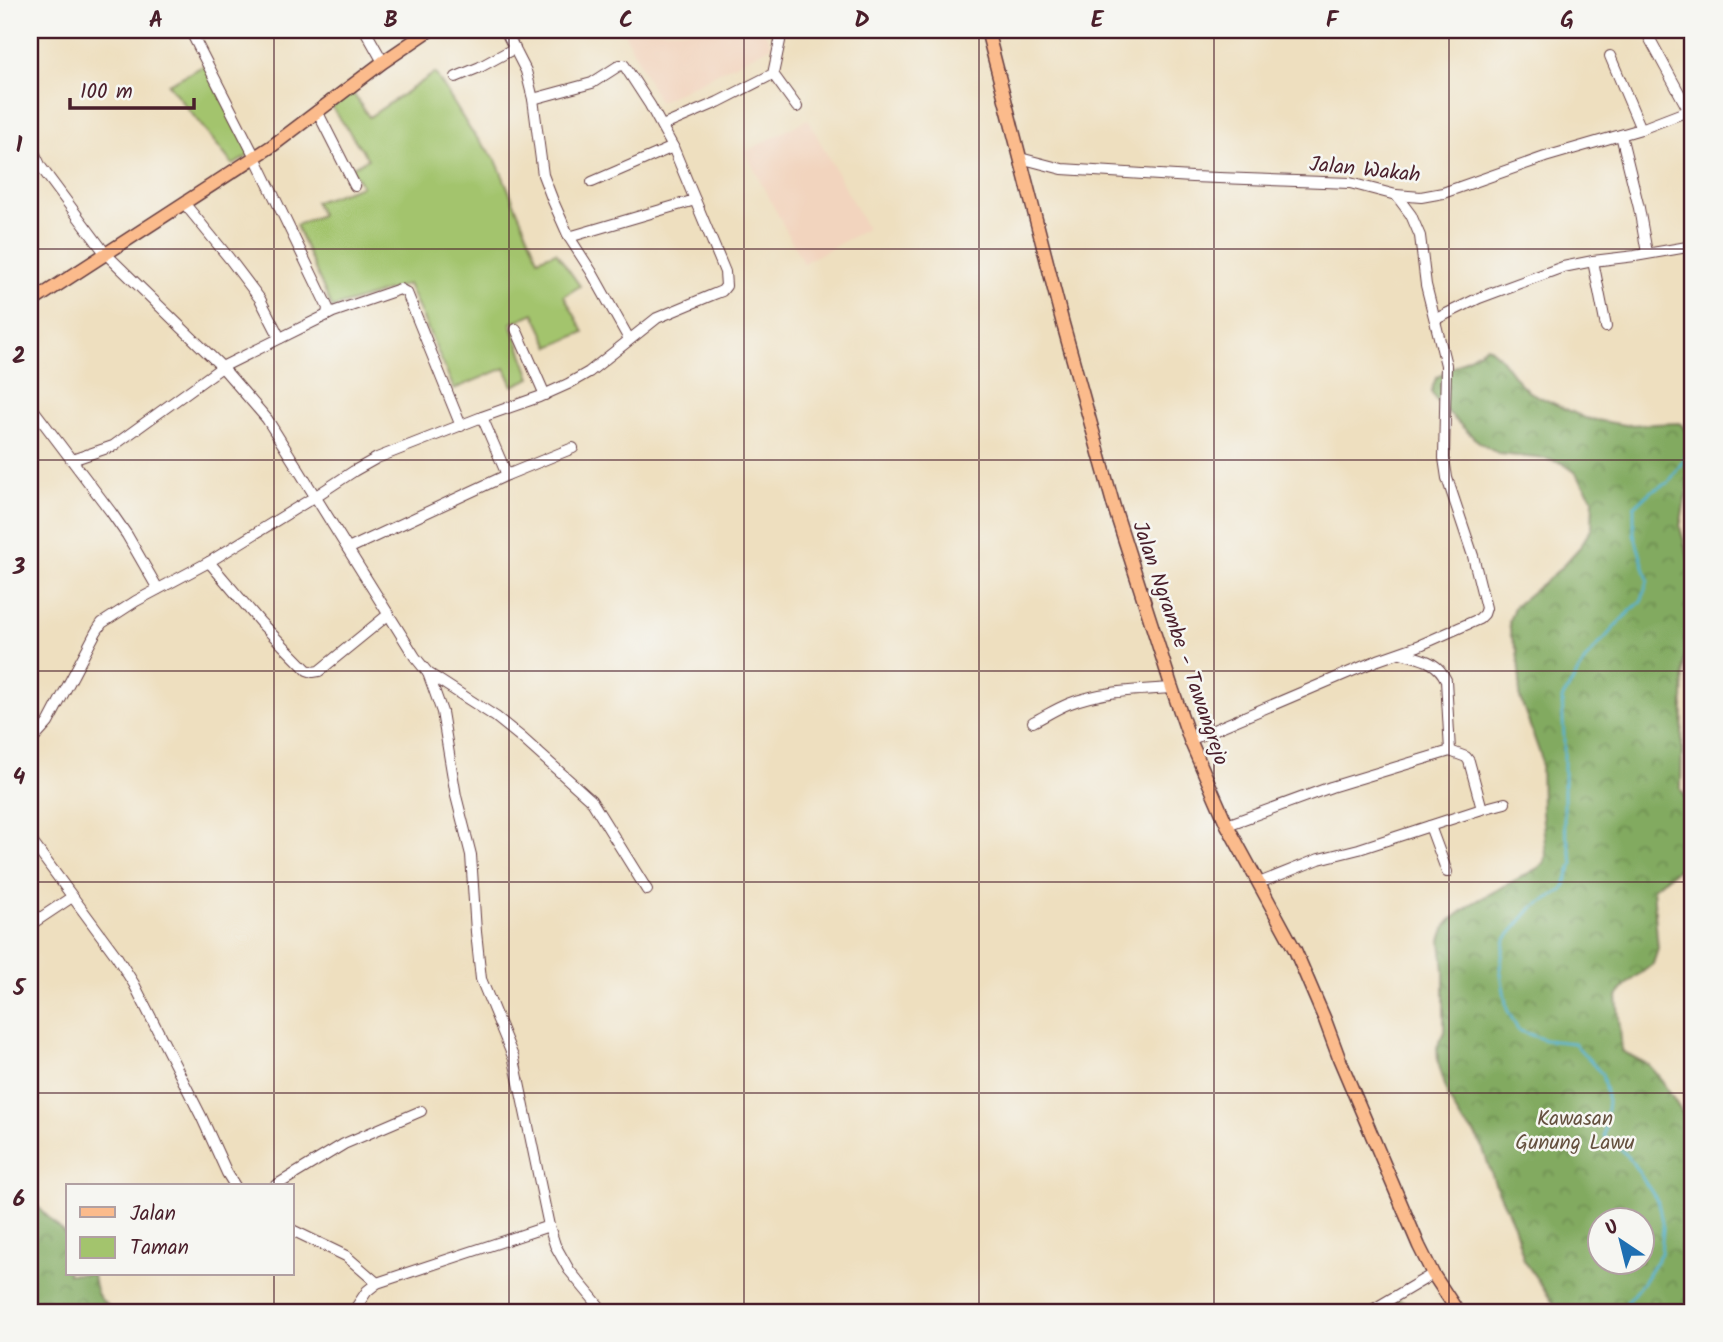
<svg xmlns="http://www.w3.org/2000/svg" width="1723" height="1342" font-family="Kalam,sans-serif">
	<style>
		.built { fill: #f2d4be }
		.green { fill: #a3c46d; stroke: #76724c; stroke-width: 2 }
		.forest { fill: url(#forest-crowns); stroke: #666446; stroke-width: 2; fill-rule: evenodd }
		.cemetery { fill: url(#cemetery-stones); stroke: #76724c; stroke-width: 2 }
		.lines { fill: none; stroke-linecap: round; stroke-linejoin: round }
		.stream { stroke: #55b3d3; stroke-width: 2.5 }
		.minor-casing { stroke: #633c41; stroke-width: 12 }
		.major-casing { stroke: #633c41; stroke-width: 15 }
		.minor { stroke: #fff; stroke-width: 10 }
		.major { stroke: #fbbb8c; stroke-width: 12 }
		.grid { fill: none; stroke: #4a1f2b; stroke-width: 2; stroke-opacity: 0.55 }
		.labels { text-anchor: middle; stroke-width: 5; stroke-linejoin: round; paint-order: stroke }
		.street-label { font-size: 21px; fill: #4a1f2b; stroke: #f6f6f2 }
		.park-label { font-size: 21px; fill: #65513f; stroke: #f6f6f2 }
		.neatline { fill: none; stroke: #4a1f2b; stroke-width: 2.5 }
		.grid-label { font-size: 23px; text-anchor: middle; font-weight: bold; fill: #4a1f2b }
	</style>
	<defs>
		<pattern id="forest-crowns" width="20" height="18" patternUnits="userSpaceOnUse" patternTransform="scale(1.75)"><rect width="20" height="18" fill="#82aa60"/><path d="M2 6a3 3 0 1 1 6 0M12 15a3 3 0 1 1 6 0" fill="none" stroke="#6c8a4f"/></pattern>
		<pattern id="cemetery-stones" width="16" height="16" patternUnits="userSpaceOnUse" patternTransform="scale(1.75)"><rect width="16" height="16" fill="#a3c46d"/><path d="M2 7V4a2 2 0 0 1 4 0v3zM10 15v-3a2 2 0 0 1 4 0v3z" fill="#879f5a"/></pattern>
	</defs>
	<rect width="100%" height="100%" fill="#f6f6f2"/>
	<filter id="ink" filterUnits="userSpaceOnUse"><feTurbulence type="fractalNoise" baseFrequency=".0143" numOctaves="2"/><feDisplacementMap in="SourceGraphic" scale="14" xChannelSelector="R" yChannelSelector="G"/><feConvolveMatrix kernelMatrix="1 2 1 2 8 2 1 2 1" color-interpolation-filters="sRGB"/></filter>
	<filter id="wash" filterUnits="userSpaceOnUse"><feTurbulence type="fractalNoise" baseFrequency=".00686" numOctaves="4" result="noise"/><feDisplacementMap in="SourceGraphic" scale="28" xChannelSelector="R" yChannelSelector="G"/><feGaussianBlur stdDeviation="1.57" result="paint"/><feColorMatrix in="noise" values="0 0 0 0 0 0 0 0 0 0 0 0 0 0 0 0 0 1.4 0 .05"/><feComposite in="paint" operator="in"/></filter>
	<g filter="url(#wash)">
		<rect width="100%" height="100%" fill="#eedfbf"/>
		<g class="built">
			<polygon points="623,30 764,30 772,46 659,102"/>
			<polygon points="808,119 867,229 803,263 745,152"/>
		</g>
		<g class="green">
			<polygon points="205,65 251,154 233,165 168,84"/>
			<polygon points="435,73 471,131 496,160 538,259 556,252 580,286 564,296 584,332 550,347 534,313 511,323 531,378 513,386 505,368 454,389 408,284 332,308 296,225 321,215 315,202 362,186 351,168 368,159 332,107 352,92 369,117"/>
		</g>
		<g class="forest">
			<path d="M1487,346L1499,356L1518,381L1529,392L1585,418L1625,425L1680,423L1693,439V459L1680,527L1693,574V632L1684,660L1681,789L1688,802L1693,806V863L1678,869L1653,888L1658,949L1653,964L1627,984L1617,996L1622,1051L1649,1065L1658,1075L1692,1128L1693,1312H1559L1524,1260L1514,1225L1495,1184L1482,1146L1474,1133L1463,1123L1455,1110L1448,1096L1438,1062L1437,1047L1444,1034V971L1441,940L1446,926L1451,920L1473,903L1538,868L1544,863L1546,855L1542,812L1541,757L1519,695L1520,681L1517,650L1511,636L1509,621L1514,607L1560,569L1580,547L1592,527L1593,499L1575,472L1562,463L1546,459L1499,454L1486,447L1474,438L1440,405L1431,392L1436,378ZM1600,1220H1642V1262H1600Z"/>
			<path d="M30,1199L68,1237V1274H93C95,1295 99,1300 116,1312H30Z"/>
		</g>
		<polygon class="cemetery" points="1398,1299 1418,1312 1378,1312"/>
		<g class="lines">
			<polyline class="stream" points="1619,1312 1644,1281 1661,1253 1663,1228 1658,1202 1628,1156 1604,1136 1608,1101 1602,1074 1574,1043 1545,1040 1518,1030 1507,1009 1500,968 1505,940 1532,908 1563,890 1573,863 1564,825 1564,738 1562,699 1586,659 1620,621 1642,600 1648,580 1634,534 1634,507 1650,492 1669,482 1685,458 1693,439"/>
		</g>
	</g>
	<g filter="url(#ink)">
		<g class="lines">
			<defs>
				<g id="minor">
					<polyline points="190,30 255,157 328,308 327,315"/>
					<polyline points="365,30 383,62"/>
					<polyline points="505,30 526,71 533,99 543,175 553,201 569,237 591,271 629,339"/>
					<polyline points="1645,30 1689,111"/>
					<polyline points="1610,56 1641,129"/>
					<polyline points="773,74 797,107"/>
					<polyline points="456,77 480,67 515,48"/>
					<polyline points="317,111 355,186"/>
					<polyline points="662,126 718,102 773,74 780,41 780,30"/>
					<polyline points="1621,135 1639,208 1647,253"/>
					<polyline points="30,144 41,167 105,253 222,367 267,419 415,657 428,673 496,717 522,738 591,800 647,890"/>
					<polyline points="1020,158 1062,169 1192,177 1350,183 1396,195 1421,197 1443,193 1545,157 1641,129 1693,109"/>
					<polyline points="592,182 673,147"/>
					<polyline points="184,203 229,258 260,299 280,338"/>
					<polyline points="569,237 695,200"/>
					<polyline points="1593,261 1606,327"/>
					<polyline points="1436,319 1479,298 1563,267 1593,261 1635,256 1693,246"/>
					<polyline points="516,329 545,395"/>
					<polyline points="30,405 111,512 127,535 158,589"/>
					<polyline points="482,417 507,475"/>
					<polyline points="72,460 113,446 222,367 333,312 400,289 407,293 461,426"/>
					<polyline points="348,549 507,475 573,448"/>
					<polyline points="209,562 260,622 307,670 313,672 319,671 389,614"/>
					<path d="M1401,653C1420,659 1437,660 1446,680L1450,751"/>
					<polyline points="428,673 442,712 456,796 471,855 476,932 481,979 514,1059 549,1226 555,1245 569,1270 604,1312"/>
					<path d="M1033,722C1045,716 1056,709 1068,704C1101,691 1137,690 1172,688"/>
					<polyline points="1190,740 1378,660 1418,646 1479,619 1484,614 1486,608 1473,556 1447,478 1444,458 1446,365 1426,285 1420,236 1411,215 1396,195"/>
					<polyline points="30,743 48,723 96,632 102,623 136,601 209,562 316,496 354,471 377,458 482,417 539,397 568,384 589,372 657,318 712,295 722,291 726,286 725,272 673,147 650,105 624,65 620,65 592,83 533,99"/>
					<polyline points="1482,809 1505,803"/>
					<polyline points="1227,825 1331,787 1450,751 1466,757 1469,761 1482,809 1359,849 1319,859 1259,883"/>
					<polyline points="1430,826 1447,872"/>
					<polyline points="30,839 117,957 134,984 202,1118 227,1173 235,1186"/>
					<polyline points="30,925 72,897"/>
					<polyline points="275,1186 344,1144 421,1111"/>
					<polyline points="292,1230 346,1256 377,1283"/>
					<polyline points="353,1312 367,1291 377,1283 549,1226"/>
					<polyline points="1369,1312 1433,1274"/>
				</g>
				<g id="major">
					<polyline points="987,30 1063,324 1114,507 1172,688 1190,740 1227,825 1295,950 1325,1020 1339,1058 1419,1246 1433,1274 1458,1312"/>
					<polyline points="30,303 272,146 383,62 430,30"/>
				</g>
			</defs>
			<use href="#minor" class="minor-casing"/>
			<use href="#major" class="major-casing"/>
			<use href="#minor" class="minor"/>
			<use href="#major" class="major"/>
		</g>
	</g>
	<path class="grid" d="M274,30V1186M509,30V1312M744,30V1312M979,30V1312M1214,30V1312M1449,30V1312M30,249H1693M30,460H1693M30,671H1693M30,882H1693M30,1093H1693M274,1274V1312"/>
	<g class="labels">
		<g class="street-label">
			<text transform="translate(1365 169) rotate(6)" y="7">Jalan Wakah</text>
			<text transform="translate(1181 643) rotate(71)" y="7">Jalan Ngrambe - Tawangrejo</text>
		</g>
		<g class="park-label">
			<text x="1575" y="1125">Kawasan<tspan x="1575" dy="24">Gunung Lawu</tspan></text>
		</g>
	</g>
	<rect width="1723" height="1342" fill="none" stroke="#f6f6f2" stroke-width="77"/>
	<rect x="66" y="1184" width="228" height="91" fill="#f6f6f2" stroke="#b1a0a2" stroke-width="2"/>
	<rect x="80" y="1207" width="35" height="10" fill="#fbbb8c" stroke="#b1a0a2" stroke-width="2"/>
	<text x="130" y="1220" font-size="21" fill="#4a1f2b">Jalan</text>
	<rect x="80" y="1237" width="35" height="21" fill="#a3c46d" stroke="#b1a0a2" stroke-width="2"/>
	<text x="130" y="1254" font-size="21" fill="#4a1f2b">Taman</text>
	<g transform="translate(1621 1241) rotate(325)"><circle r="33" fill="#f6f6f2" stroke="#b1a0a2" stroke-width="2"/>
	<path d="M0-5L12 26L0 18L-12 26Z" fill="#1f6fb2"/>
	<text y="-10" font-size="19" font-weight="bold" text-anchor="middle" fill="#4a1f2b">U</text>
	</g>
	<path d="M70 98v10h124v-10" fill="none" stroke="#4a1f2b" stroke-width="3.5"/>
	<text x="80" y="98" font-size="21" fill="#4a1f2b" stroke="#f6f6f2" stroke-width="5" paint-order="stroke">100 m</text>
	<rect x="38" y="38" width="1646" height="1266" class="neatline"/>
	<g class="grid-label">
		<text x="156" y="27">A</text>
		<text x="391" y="27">B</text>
		<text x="626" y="27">C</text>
		<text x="862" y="27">D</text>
		<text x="1097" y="27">E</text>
		<text x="1332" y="27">F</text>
		<text x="1567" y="27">G</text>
		<text x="19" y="152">1</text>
		<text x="19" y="363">2</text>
		<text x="19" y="574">3</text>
		<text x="19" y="784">4</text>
		<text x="19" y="995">5</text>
		<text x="19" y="1206">6</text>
	</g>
</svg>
